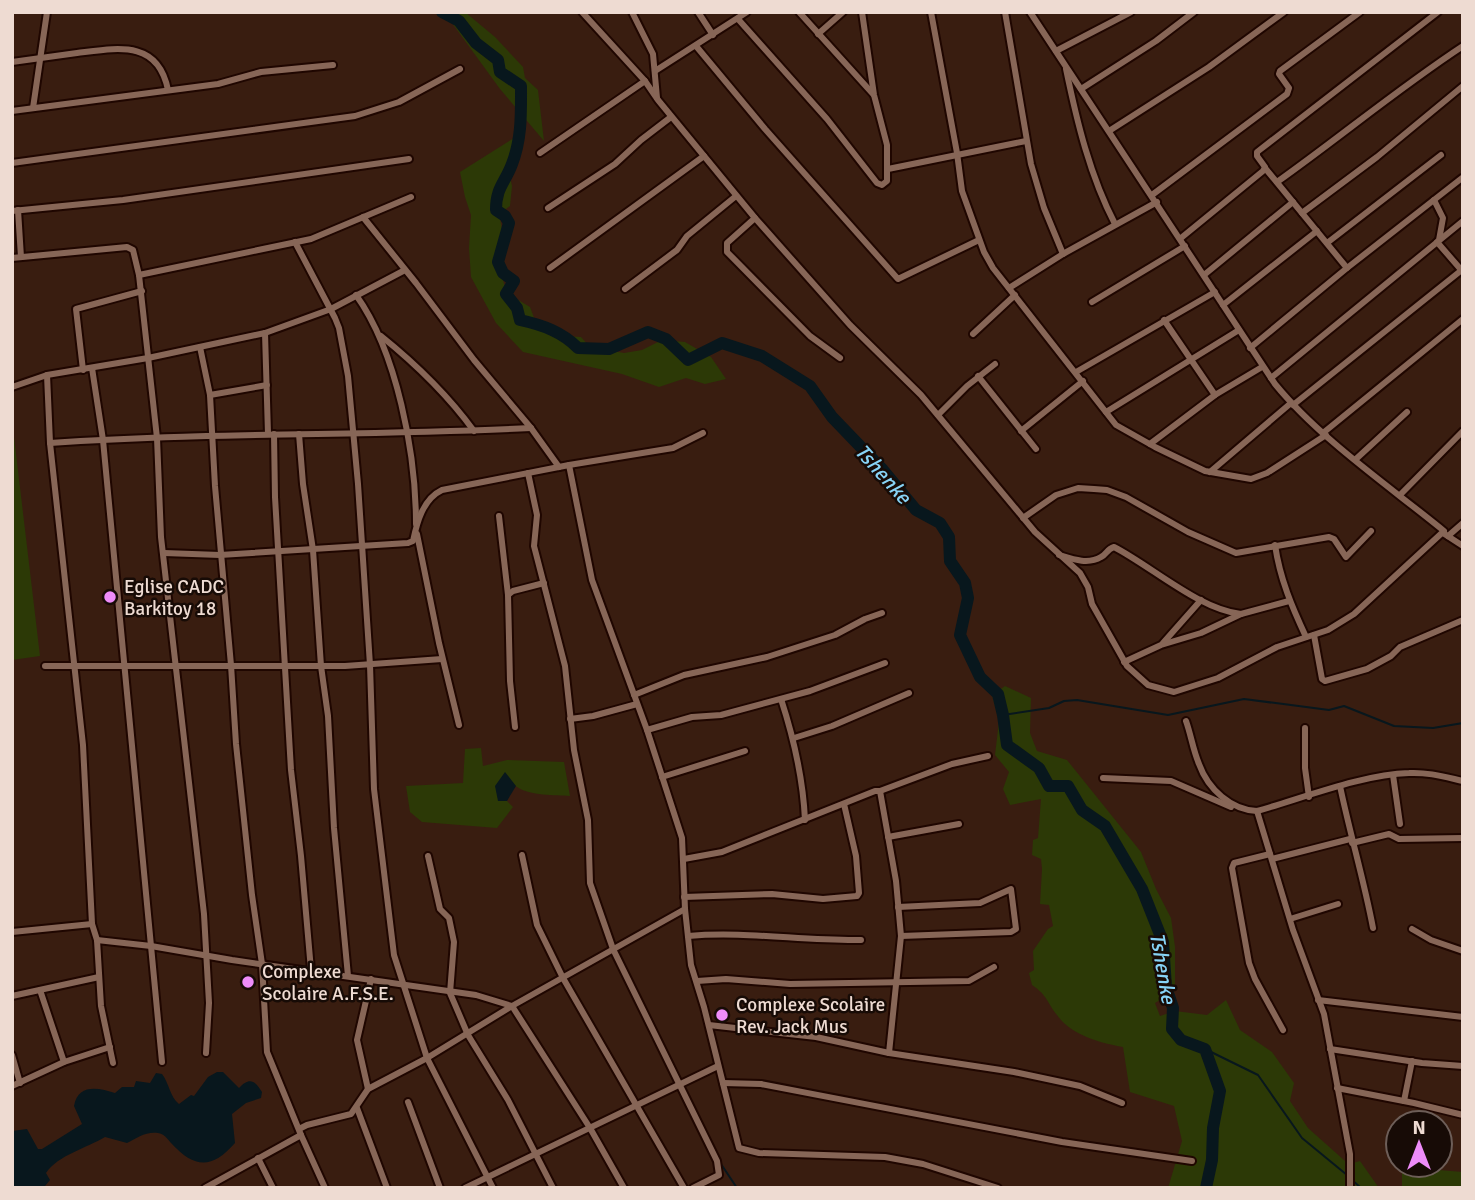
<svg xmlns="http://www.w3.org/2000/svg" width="1475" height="1200" font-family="Signika,sans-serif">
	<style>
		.green { fill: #2c3906 }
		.water { fill: #08171d }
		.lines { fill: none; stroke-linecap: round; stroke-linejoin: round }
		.stream { stroke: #08171d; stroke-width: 2 }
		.river { stroke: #08171d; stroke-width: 12 }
		.minor-casing { stroke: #1f0600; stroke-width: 10 }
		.minor { stroke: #876657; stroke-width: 6 }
		.poi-dot { fill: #ee8cf9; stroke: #170b06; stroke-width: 2.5 }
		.labels { text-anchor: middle; stroke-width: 5; stroke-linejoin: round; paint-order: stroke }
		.poi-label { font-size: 19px; fill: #eedbd2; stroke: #170b06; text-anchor: start }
		.water-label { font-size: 21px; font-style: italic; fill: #87d3f6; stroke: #170b06 }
	</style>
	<rect width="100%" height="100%" fill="#391d10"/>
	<g class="green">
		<polygon points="444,12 465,12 495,37 523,67 525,78 538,90 544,141 500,89"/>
		<polygon points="517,136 521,146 507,164 512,186 510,206 499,214 504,239 497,253 504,284 515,298 530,307 536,323 563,336 581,337 590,347 624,353 642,350 662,340 685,342 711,357 726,379 705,384 686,378 659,387 622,374 523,352 496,323 471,277 469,248 471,215 465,197 460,172"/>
		<polygon points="12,420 40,656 12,660"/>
		<path d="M1005,686L1031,698L1030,733L1037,751L1067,760L1141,852L1156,889L1171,918L1175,947V991L1155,1003L1160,1016L1175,1011L1207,1015L1226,1000L1240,1030L1272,1052L1294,1083L1290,1101L1308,1128L1345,1161L1349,1164L1360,1161L1379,1188H1168L1182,1141L1174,1106L1130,1092L1123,1047C1100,1043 1071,1035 1057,1015C1046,1001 1048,996 1032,985L1029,973L1034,970L1033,951L1048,929L1053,926L1049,905L1040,904L1042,869L1041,859L1032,855L1033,840L1038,838L1041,799L1010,805L1003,789L1009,772L995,755L999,721L992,695Z"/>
		<path d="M481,748L483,766L507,760L564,762L570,796C555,795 530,796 517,787C512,784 509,777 505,773L498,801H507L513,807L497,828L422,822L410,812L406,786L463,783L465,749Z"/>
		<polygon points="1402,1167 1463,1172 1463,1188 1402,1188"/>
	</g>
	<g class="water">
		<polygon points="505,772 516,786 507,801 498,801 495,786"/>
		<path d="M217,1072H223L239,1088C249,1077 255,1080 262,1092L261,1098L246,1103L232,1114L235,1143C212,1169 195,1169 171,1143C167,1138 164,1134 158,1133C147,1131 136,1138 127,1143L105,1137C87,1148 58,1155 46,1173L50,1180L45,1186L12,1188V1131L27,1129L38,1149H42L82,1124L74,1106C78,1083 99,1088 115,1093L122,1087H134L136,1081L150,1083L156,1073L162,1074C169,1083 170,1097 179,1104L191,1095L194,1096L208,1077Z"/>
	</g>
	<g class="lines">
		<g class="stream">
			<polyline points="1003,715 1049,708 1064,701 1077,700 1168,715 1244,699 1329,710 1344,706 1394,726 1433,728 1463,723"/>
			<polyline points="1205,1049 1258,1075 1302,1138 1347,1175"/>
			<polyline points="721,1164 737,1188"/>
			<polyline points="1351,1179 1361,1188"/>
		</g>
		<path class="river" d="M442,12L459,21L476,43L498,60L500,72L521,86C521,113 522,138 512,164C505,183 496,187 496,210L505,216L509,223L498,262L503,273L514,281L506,294L517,308L520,320C543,325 562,332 578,348L609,349L648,332L666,339L688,360L722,343L762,356L810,386L832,417L883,470L916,510L940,523L949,537L950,561L965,583L968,598L960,635L980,677L998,694L1003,715L1007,745L1039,768L1049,786H1068L1082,810L1105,826L1142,889L1163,942L1166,987L1173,1008L1172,1029L1181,1040L1205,1049L1220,1091L1213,1128L1212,1160L1206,1188"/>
		<defs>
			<g id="minor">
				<path d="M582,12L645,81L658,100L755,218L850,325L921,395L1035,532L1080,573L1088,587L1092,604L1127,666L1148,685L1174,692L1218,678L1277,647L1328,630L1354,614L1444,531C1389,486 1320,439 1275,384L1030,12"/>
				<polyline points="632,12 653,54 657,98"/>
				<polyline points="698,12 713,35"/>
				<polyline points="799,12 873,94"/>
				<polyline points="931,12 957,153 962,191 984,252 993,268 1116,425 1155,447 1205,471 1251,479 1267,473 1326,435"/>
				<polyline points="1005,12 1031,164 1044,208 1063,254"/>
				<polyline points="738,19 827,119 877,183 882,185 887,181 887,145 874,95 862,12"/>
				<polyline points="818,34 843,12"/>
				<polyline points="696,46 765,129 898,279 979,240"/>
				<polyline points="1056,51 1131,12"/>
				<path d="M12,62C34,59 56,56 77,53C117,48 158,39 168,90"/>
				<path d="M1066,69C1077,122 1090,176 1115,224"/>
				<polyline points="655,71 747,12"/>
				<polyline points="1081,89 1156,41 1194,12"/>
				<polyline points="33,108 47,12"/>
				<polyline points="12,111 218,84 261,72 333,65"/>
				<polyline points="1109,131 1209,67 1284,12"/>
				<polyline points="540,153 645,81"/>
				<polyline points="12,163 355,116 399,102 460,69"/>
				<polyline points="1265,168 1347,268"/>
				<polyline points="888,169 1026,141"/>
				<path d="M1277,182C1339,138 1399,88 1463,46"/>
				<polyline points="1152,195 1287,94 1289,88 1279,74 1280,71 1360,12"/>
				<polyline points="1434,200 1443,218 1439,240"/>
				<polyline points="548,208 615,164 641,140 671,117"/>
				<polyline points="18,210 21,257"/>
				<polyline points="12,211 123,200 409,159"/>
				<polyline points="1302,213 1377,157 1463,86"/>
				<polyline points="363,217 416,283 474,360 531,428 559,467"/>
				<polyline points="755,218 727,243 727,252 810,336 840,358"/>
				<polyline points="1181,238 1263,171 1265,167 1257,156 1257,152 1438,12"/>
				<polyline points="295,242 335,318 339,328 348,376 358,484 370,665 374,789 394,955 427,1058 493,1188"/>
				<polyline points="1437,242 1463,272"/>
				<polyline points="1327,243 1441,155"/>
				<polyline points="12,258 127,247 133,250 139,275 311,239 411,197"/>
				<polyline points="550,268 704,156"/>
				<polyline points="139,275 157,438 161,537 204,914 209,1003 206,1053"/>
				<polyline points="1204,275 1293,202"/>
				<polyline points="1009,288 1063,254 1157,202"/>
				<polyline points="625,289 677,250 687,236 736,196"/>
				<path d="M356,295C397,352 416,454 416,524"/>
				<polyline points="1092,302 1185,246"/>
				<polyline points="1223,305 1317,231"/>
				<polyline points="1164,320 1215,395"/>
				<polyline points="265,333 268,434"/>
				<polyline points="973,334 1015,295"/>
				<path d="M381,336C417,365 447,394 474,431"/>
				<polyline points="200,347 210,395 215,486 231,665 236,744 252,895 262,964 267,1052 301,1135"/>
				<polyline points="1250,348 1347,268 1462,178"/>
				<polyline points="92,368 103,440 162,1062"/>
				<polyline points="83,370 76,309 142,291"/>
				<polyline points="1076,372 1215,292"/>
				<polyline points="47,375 50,443 83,745 92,924 97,940 101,1006 113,1063"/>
				<polyline points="978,376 1036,449"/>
				<polyline points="1271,378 1463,221"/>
				<polyline points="12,387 47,375 148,358 265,333 331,309 405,270"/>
				<polyline points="210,395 267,385"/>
				<polyline points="1293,405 1463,269"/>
				<polyline points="1106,412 1239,330"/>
				<polyline points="938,415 967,386 995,364"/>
				<polyline points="1021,431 1083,381"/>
				<polyline points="1323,433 1463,319"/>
				<polyline points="274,434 275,497 291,770 301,856 311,970"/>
				<polyline points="299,434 303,484 313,550 321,666 328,716 334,828 348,976"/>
				<path d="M50,443C210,432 371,436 531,428"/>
				<polyline points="1150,444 1215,395 1262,367"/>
				<polyline points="1356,459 1407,412"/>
				<polyline points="569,465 592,580 647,730 682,838 685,909 691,965 704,1007 739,1148 759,1153 885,1157 923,1164 998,1188"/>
				<polyline points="1210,472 1291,403"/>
				<polyline points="528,473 537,515 534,546 565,666 574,750 588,820 590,883 613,949 717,1161 719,1175 693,1188"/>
				<polyline points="1400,495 1463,431"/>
				<polyline points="499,516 508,595"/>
				<polyline points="1023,518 1056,495 1078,488 1094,489 1107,490 1126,497 1188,532 1236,553 1329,537 1334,539 1346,557 1371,531"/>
				<polyline points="1443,533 1463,546"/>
				<polyline points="417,534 439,643 459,725"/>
				<polyline points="1448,536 1463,523"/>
				<path d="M1275,545C1280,579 1292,607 1306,637"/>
				<path d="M164,553L220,555L408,543L413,541C417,522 423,499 442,490L569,465L673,448L703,433"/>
				<path d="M1059,555C1072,559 1088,565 1101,557C1107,554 1107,549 1114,547C1151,566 1200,610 1241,614"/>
				<polyline points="1314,635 1322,679 1325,681 1367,669 1391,656 1400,647 1463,620"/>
				<polyline points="1163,643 1201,600"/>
				<polyline points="1124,662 1161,645 1201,633 1241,614 1289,601"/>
				<polyline points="45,666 345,666 442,659"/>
				<polyline points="634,695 684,675 767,657 835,635 865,619 882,613"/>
				<path d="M781,699C794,739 803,777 805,820"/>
				<polyline points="570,719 593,716 637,704"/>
				<path d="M1186,721C1191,735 1193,750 1199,764C1208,789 1231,810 1257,811C1303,798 1364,774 1409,773C1428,772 1445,777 1463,781"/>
				<polyline points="515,727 510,681 508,595 513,591 544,583"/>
				<polyline points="1305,728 1305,768 1309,797"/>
				<polyline points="647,730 692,717 721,715 810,691 885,663"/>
				<polyline points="794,738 832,726 909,693"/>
				<polyline points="1393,775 1400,824"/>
				<polyline points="662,777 745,751"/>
				<polyline points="1103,778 1171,781 1231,807"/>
				<path d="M1340,786C1350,834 1364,880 1373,928"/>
				<polyline points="880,791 896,881 901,936 889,1053"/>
				<polyline points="1257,811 1293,930 1324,1014 1350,1154 1350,1188"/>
				<polyline points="888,837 959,824"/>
				<polyline points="1352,843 1389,834 1399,839 1463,838"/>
				<polyline points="1270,854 1234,863 1232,868 1249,963 1255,979 1283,1030"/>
				<polyline points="522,855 537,925 563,978 684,1188"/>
				<polyline points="428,856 440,909 449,918 454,942 450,993 468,1035 508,1100 553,1188"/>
				<polyline points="684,859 722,852 875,791 880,791 952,764 988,756"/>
				<polyline points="1272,859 1350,839"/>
				<polyline points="684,897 772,894 823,899 857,896 859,893 856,856 844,804"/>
				<polyline points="898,907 980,903 1011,889 1016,929 1011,932 901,936"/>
				<polyline points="1290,919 1338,904"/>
				<polyline points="1412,929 1431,940 1463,951"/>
				<polyline points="12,932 92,924"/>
				<path d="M688,936C746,931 803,941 861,940"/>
				<polyline points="97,940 151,946 232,960 476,995 512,1006 590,1128 624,1188"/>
				<polyline points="697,981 726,979 790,984 969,981 994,967"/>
				<polyline points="40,990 64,1062"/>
				<polyline points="12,996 99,977"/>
				<polyline points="1318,1000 1463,1017"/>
				<polyline points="709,1025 816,1037 889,1053 1014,1072 1080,1086 1122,1103"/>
				<polyline points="1330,1049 1422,1063 1463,1066"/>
				<polyline points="12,1055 20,1083"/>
				<polyline points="723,1083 761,1084 1062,1142 1192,1161"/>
				<polyline points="12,1086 64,1062 110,1047"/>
				<polyline points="1337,1088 1414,1103 1463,1115"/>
				<polyline points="368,1089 357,1040 371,979"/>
				<polyline points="1404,1101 1412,1061"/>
				<polyline points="408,1102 440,1188"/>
				<polyline points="357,1108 387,1188"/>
				<polyline points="299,1129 307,1125 351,1114 368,1089 427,1058 512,1006 685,909"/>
				<polyline points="258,1158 273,1188"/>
				<polyline points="205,1188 301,1135 325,1188"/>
				<polyline points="465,1188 718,1066"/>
			</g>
		</defs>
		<use href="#minor" class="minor-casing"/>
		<use href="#minor" class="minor"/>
	</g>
	<g class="poi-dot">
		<circle cx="110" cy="597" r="7"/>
		<circle cx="248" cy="982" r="7"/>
		<circle cx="722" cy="1015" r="7"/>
	</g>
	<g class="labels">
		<g class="poi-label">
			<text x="124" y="593">Eglise CADC<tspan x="124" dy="22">Barkitoy 18</tspan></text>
			<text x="262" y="978">Complexe<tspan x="262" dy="22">Scolaire A.F.S.E.</tspan></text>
			<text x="736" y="1011">Complexe Scolaire<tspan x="736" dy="22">Rev. Jack Mus</tspan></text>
		</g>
		<g class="water-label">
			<text transform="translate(883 474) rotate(48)" y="7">Tshenke</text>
			<text transform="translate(1163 968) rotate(80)" y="7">Tshenke</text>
		</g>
	</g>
	<rect width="1475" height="1200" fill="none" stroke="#eedbd2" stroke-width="28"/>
	<g transform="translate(1419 1144)"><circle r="33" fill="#170b06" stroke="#6d5e58" stroke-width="2"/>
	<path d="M0-5L12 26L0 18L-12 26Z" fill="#ee8cf9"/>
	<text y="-10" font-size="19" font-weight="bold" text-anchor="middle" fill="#eedbd2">N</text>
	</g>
</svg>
